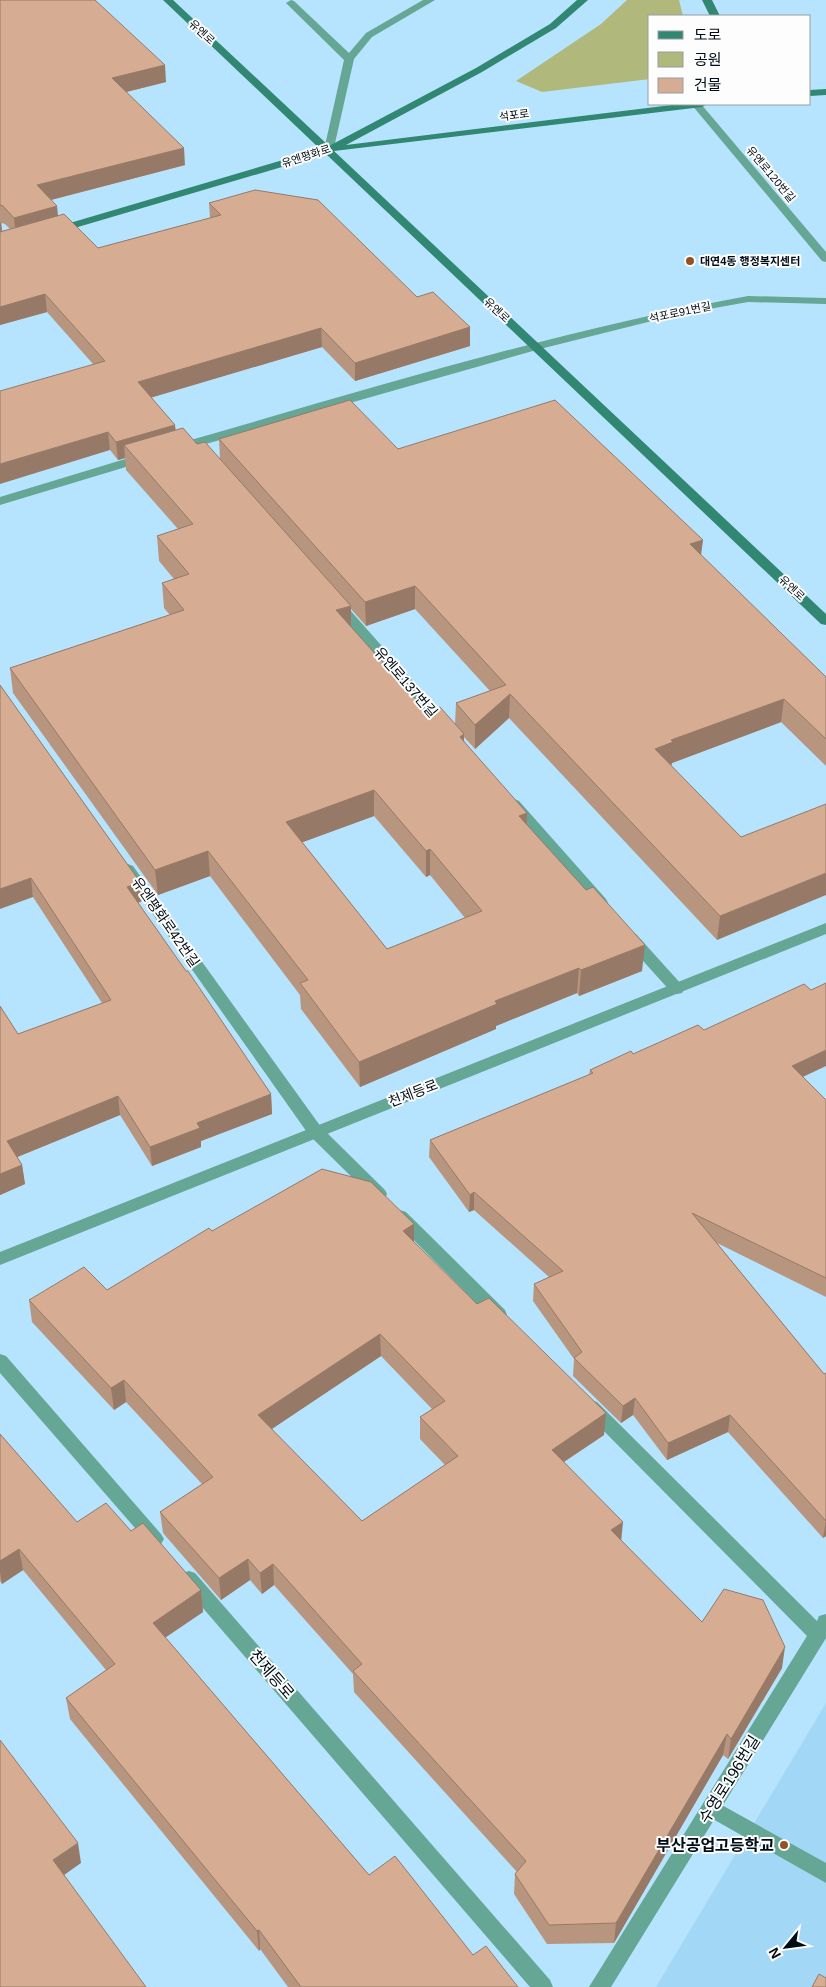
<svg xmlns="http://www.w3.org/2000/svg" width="826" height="1987" font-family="Arial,'Noto Sans KR',sans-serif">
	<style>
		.built { fill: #a2d7f5 }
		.green { fill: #b1b87b }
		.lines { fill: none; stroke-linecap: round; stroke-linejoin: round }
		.service { fill: #65a694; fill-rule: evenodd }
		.minor { fill: #65a694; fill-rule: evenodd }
		.tertiary { fill: #65a694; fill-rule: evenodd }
		.secondary { fill: #328772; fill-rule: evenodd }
		.wall { fill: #b8957e; fill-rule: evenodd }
		.shaded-wall { fill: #967967 }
		.building { fill: #d6ad93; stroke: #967967; fill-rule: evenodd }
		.poi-dot { fill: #945221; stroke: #fdfdfd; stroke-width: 2 }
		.labels { text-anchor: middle; stroke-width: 4; stroke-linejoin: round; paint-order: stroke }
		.far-street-label { font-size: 11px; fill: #000d16; stroke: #fdfdfd }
		.far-poi-label { font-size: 11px; font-weight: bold; fill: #000d16; stroke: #fdfdfd; text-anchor: start }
		.street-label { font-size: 14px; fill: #000d16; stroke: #fdfdfd }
		.near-street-label { font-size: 16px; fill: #000d16; stroke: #fdfdfd }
		.near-poi-label { font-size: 16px; font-weight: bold; fill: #000d16; stroke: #fdfdfd; text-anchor: end }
	</style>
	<rect width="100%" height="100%" fill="#b6e4ff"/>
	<polygon class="built" points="826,1703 826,1987 656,1987"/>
	<polygon class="green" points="627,0 679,0 683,16 650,16 650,79 542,92 516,81 601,24"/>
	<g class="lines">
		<g class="service">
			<polygon points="291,0 294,1 349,53 366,33 423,0 435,0 372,37 354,59 333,152 325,152 324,150 344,60 288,5 286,3"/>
			<polygon points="711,1799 826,1863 826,1883 704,1814 701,1808 704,1802"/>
		</g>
		<g class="minor">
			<polygon points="691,104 701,104 826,252 826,262 822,261"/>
			<path d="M748,296L826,298V304L748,302L676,315L540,349L181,451H173L171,448L173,445C363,391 553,331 748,296Z"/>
			<polygon points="145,453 151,457 149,460 0,505 0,497"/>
			<polygon points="337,600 342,601 449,722 451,725 449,728 439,728 332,607 331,604"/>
			<polygon points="514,799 519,801 606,899 608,903 606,907 596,907 509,807 507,804 509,801"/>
			<polygon points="128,864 133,866 321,1127 385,1190 387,1194 385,1198 379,1200 373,1198 309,1135 123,872 121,869 123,866"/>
			<polygon points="631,933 636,934 682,985 684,989 682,993 677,994 672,993 626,942 624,938 626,934"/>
			<polygon points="400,1210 406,1212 505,1310 507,1315 505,1320 499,1322 493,1320 394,1220 392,1216 394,1212"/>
			<polygon points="0,1354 6,1356 161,1534 164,1539 161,1544 155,1547 149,1544 0,1373"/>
			<polygon points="591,1400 597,1402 817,1621 819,1616 826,1614 826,1638 611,1987 589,1987 807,1636 585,1412 582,1407 585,1402"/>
			<polygon points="189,1571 195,1573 550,1980 553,1987 530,1987 183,1585 180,1579 183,1573"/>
		</g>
		<polygon class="tertiary" points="826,923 826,934 0,1265 0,1252"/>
		<g class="secondary">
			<polygon points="163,0 173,0 329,146 476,68 550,24 577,0 588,0 556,28 482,72 346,145 680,104 707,104 702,107 334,151 826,614 826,625 821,624 326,154 61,232 53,232 52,230 53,228 320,149"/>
			<polygon points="702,0 712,0 720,16 710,16"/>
			<polygon points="826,89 826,95 810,96 810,90"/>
		</g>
	</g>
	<g class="wall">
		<path d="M0,0L166,82L126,92L185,165L51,200L58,216L98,248L210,218L209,203L417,297L470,327V346L355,381L322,347L151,397L176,430L220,459L219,439L398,449L701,555L826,677V766L781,722L672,763L671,766L741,837L717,940L509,718L475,749L464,737V741L527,824L642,971L579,996L577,993L496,1026V1029L360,1087L301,1009L300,995L210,876L158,895L13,693L10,668L170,615L164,608L162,583L174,579L159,561L157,536L178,529L126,470L125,458L118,460L110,450L93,364L47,312L0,325ZM1,223L5,224L10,229L2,231ZM351,609L366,626L415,609L490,691L456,703L455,724L427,712L351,627ZM374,816L426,877L430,875L465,918L387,949L302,842Z"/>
		<polygon points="0,685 140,882 142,901 138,903 271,1094 272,1114 201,1141 201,1147 152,1166 120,1115 17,1157 22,1165 25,1184 0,1195 0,1006 18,1034 102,1003 33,897"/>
		<polygon points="704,1030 803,1077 826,1100 826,1297 717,1243 824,1374 826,1373 826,1536 823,1538 728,1432 667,1460 633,1415 621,1423 573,1376 574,1359 533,1301 534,1284 549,1277 474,1210 469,1212 429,1157 430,1140 589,1075 590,1070"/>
		<path d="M212,1231L414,1242L604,1435L564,1462L621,1541L702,1622L782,1668L728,1759L723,1755L614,1943L547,1944L514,1894L515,1874L517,1872L354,1692L353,1674L274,1585L262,1594L250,1580L221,1600L163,1533L160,1512L202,1484L126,1402L114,1410L32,1322L29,1300L107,1290ZM381,1356L432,1409L420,1417V1439L445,1465L362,1521L271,1429Z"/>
		<polygon points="0,1434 77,1522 131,1531 201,1590 203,1612 165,1637 369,1875 473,1955 518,1987 288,1987 260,1949 259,1951 70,1719 66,1698 106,1670 23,1570 2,1584 0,1581"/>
	</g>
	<g class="shaded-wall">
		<polygon points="165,65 166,82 114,95 112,78"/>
		<polygon points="184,148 185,165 39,203 37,185"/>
		<polygon points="57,206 59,224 16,236 14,218"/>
		<polygon points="1,222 3,240 0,241 0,223"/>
		<polygon points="45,294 47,312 0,325 0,307"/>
		<polygon points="470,327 470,346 355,381 355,363"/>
		<polygon points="321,328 322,347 140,401 138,382"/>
		<polygon points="175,425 177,443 124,445 125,458 118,460 116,442"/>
		<polygon points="108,432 110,450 0,484 0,464"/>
		<polygon points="703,540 700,563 690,544"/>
		<polygon points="415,586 415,609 366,626 365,602"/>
		<polygon points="351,606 351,631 336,610"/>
		<polygon points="510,694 509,718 475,749 475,725"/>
		<polygon points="784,699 781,722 672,763 671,766 655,749 671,740"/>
		<polygon points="464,734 464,759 460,737"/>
		<polygon points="374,790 374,816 287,848 286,822"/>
		<polygon points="527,813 526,838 519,816"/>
		<polygon points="430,849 430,875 426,877 426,851"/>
		<polygon points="208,851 210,876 158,895 155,870"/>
		<polygon points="826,873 826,895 717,940 720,916"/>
		<polygon points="31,878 33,897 0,909 0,889"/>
		<polygon points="140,882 142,901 129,906 127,887"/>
		<polygon points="645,945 642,971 579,996 581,970"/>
		<polygon points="579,968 577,993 496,1026 496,1029 360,1087 359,1062 495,1001"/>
		<polygon points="826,1050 826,1066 790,1083 792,1066"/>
		<polygon points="271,1094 272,1114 201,1141 201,1147 152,1166 150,1147 197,1123"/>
		<polygon points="118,1096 120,1115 10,1160 7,1141"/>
		<polygon points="22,1165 25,1184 0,1195 0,1174"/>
		<polygon points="474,1192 474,1210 469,1212 470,1195"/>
		<polygon points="414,1224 414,1246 403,1231"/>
		<polygon points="380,1334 381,1356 260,1437 258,1415"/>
		<polygon points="124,1380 126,1402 114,1410 111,1388"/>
		<polygon points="635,1398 633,1415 621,1423 623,1406"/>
		<polygon points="606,1413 604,1435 550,1471 552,1450"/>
		<polygon points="730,1415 728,1432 667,1460 668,1443"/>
		<polygon points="826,1521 826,1536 823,1538"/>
		<polygon points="623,1522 621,1543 611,1530"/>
		<polygon points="19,1549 23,1570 2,1584 0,1572 0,1561"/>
		<polygon points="248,1559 250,1580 221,1600 219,1578"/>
		<polygon points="273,1564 274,1585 262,1594 260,1573"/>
		<polygon points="201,1590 203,1612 156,1644 153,1623"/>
		<polygon points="785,1647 782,1668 728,1759 731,1739"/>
		<polygon points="727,1734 723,1755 614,1943 616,1923"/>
		<polygon points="78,1843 81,1863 57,1880 53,1860"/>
		<polygon points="259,1930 260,1949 259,1951 257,1931"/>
	</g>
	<g class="building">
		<polygon points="0,0 95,0 165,65 112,78 184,148 37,185 57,206 14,218 3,206 0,205"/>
		<polygon points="255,190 318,200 417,297 433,292 470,327 355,363 321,328 138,382 175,425 116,442 108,432 0,464 0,391 105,361 45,294 0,307 0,232 64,214 98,248 221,215 209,203"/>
		<polygon points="350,400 398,449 555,400 703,540 690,544 826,677 826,739 784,699 671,740 673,742 655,749 741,837 826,804 826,873 720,916 510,694 475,725 456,703 506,685 415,586 365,602 219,439"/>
		<path d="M183,428L197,444L205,442L351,606L336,610L427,712L440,707L464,734L460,737L527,813L519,816L586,890L593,887L645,945L581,970L579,968L495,1001L497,1004L359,1062L300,983L308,980L208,851L155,870L10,668L184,610L162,583L189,574L157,536L193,524L124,445ZM374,790L426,851L430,849L482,911L387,949L286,822Z"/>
		<polygon points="0,685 140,882 127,887 186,971 188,971 271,1094 197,1123 200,1128 150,1147 118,1096 7,1141 22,1165 0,1174 0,1006 18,1034 111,1000 31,878 0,889"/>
		<polygon points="826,983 826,1050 792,1066 826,1100 826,1278 692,1213 824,1374 826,1373 826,1521 730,1415 668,1443 635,1398 623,1406 574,1358 582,1352 534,1284 563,1271 474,1192 470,1195 430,1140 593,1073 590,1070 631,1051 633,1054 698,1025 704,1030 804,984 811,990"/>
		<path d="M322,1169L371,1182L414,1224L403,1231L477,1304L489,1298L606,1413L552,1450L623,1522L611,1530L702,1622L724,1589L763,1600L785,1647L731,1739L727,1734L616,1923L549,1925L515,1874L526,1861L353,1671L362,1664L273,1564L260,1573L248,1559L219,1578L160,1512L213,1477L124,1380L111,1388L29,1300L84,1267L107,1290L209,1228L212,1231ZM380,1334L445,1401L420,1417L458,1456L362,1521L258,1415Z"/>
		<polygon points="0,1434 77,1522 106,1503 131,1531 143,1523 201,1590 153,1623 369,1875 395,1856 473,1955 486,1946 518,1987 301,1987 259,1930 257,1931 66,1698 115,1664 19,1549 0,1561"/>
		<polygon points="0,1740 78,1843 53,1860 146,1987 0,1987"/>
		<polygon points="819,1974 826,1978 826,1987 812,1987"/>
	</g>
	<g class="poi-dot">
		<circle cx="690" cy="261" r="5"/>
		<circle cx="784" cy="1845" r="5"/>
	</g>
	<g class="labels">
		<g class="far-street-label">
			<text transform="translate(202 32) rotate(43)" y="4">유엔로</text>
			<text transform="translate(514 115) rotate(-7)" y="4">석포로</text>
			<text transform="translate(306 156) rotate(-18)" y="4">유엔평화로</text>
			<text transform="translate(771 174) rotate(50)" y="4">유엔로120번길</text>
			<text transform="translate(497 310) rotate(43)" y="4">유엔로</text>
			<text transform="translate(680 312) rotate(-12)" y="4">석포로91번길</text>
			<text transform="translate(792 588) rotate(43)" y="4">유엔로</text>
		</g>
		<g class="far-poi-label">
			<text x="700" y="265">대연4동 행정복지센터</text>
		</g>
		<g class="street-label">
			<text transform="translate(406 682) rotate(49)" y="5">유엔로137번길</text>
			<text transform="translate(166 922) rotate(55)" y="5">유엔평화로42번길</text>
			<text transform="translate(413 1093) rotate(-21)" y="5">천제등로</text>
		</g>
		<g class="near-street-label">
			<text transform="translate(272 1674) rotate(49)" y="6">천제등로</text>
			<text transform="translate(729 1779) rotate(-58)" y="6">수영로196번길</text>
		</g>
		<g class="near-poi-label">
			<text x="774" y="1851">부산공업고등학교</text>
		</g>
	</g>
	<rect x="648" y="15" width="162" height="90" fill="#fdfdfd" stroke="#989da1"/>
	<rect x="658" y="31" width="25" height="8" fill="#328772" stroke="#989da1"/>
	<text x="694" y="40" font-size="15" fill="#000d16">도로</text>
	<rect x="658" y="52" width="25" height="15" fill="#b1b87b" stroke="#989da1"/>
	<text x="694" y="65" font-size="15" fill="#000d16">공원</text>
	<rect x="658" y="78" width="25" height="15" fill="#d6ad93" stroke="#989da1"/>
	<text x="694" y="90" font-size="15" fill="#000d16">건물</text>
	<g transform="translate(786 1947) rotate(241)" stroke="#fdfdfd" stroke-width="4" paint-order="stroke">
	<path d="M0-4L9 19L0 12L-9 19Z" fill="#000d16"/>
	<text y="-8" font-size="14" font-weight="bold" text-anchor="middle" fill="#000d16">N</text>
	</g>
</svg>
